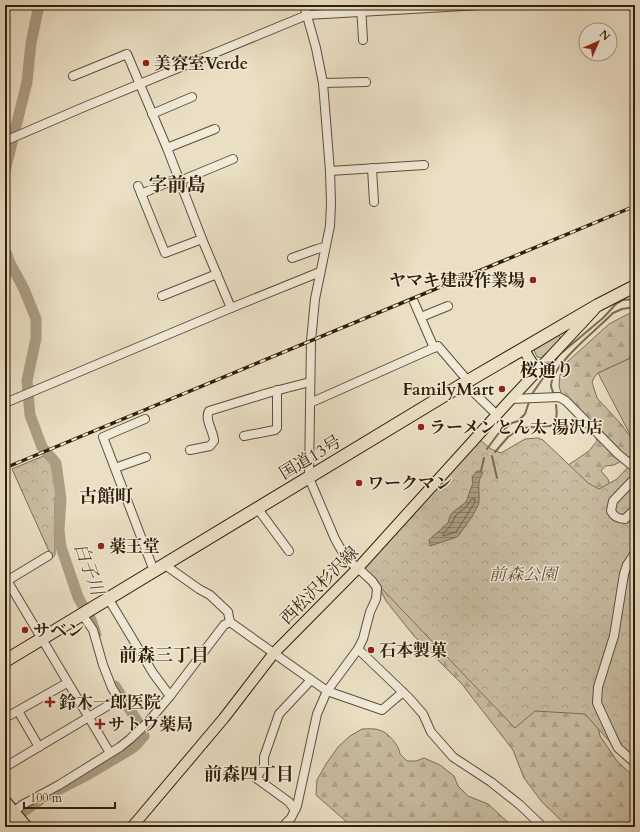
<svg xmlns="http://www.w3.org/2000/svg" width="640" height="832" font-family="Cardo,'Noto Serif JP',serif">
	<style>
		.grass { fill: url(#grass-tufts); stroke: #7d6e56 }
		.forest { fill: url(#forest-firs); stroke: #7d6e56 }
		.park { fill: url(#park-crowns); stroke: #7d6e56 }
		.pitch { fill: #cabea4; stroke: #7d6e56 }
		.water { fill: url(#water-rules); stroke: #7a6b52 }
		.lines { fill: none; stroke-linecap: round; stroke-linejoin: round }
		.shore { stroke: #6e5e46; stroke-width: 1 }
		.stream { stroke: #7a6b52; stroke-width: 2 }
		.river { stroke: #ab9e84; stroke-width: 11 }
		.minor-casing { stroke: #5e4f37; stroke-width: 10 }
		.major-casing { stroke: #301f08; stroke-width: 12 }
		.highway-casing { stroke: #301f08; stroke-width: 14 }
		.minor { stroke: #f1ead9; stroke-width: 8 }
		.major { stroke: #eadfc4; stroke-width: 10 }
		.highway { stroke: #eadfc4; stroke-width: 12 }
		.rail-casing { stroke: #301f08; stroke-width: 3.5 }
		.rail { stroke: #f1ead9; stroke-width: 2; stroke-dasharray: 6; stroke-linecap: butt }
		.poi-dot { fill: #8f2418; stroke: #f1ead9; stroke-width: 1.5 }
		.labels { text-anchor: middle; stroke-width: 3; stroke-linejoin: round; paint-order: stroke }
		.poi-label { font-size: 17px; font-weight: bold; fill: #301f08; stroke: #f1ead9; text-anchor: start }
		.street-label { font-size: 17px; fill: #301f08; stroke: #f1ead9 }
		.park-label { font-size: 17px; font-style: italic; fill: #5e4f37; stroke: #f1ead9 }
		.neighbourhood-label { font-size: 18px; font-weight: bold; fill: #301f08; stroke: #f1ead9 }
		.water-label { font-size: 18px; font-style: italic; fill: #5b4b33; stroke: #f1ead9 }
		.quarter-label { font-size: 19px; font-weight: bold; fill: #301f08; stroke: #f1ead9 }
	</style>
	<defs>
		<pattern id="grass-tufts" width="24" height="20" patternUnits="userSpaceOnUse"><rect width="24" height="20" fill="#cabea4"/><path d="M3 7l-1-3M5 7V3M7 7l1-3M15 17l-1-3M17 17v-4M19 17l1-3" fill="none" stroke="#aea38c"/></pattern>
		<pattern id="forest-firs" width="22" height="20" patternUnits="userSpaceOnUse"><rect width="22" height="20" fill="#cabea4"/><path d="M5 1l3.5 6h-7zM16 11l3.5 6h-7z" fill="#aea38c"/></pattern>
		<pattern id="park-crowns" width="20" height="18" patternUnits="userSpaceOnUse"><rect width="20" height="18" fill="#cabea4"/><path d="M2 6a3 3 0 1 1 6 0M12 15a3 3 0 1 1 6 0" fill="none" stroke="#aea38c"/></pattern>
		<pattern id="water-rules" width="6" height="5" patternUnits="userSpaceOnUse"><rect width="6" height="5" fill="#ab9e84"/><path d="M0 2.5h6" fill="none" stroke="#8c806a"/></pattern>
	</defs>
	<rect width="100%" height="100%" fill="#eadfc4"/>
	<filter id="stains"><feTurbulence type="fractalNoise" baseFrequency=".005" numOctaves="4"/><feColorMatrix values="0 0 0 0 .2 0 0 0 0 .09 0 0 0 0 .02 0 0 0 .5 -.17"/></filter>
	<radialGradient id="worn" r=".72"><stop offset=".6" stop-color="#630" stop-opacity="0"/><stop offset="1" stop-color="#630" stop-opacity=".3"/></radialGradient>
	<polygon class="grass" points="558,335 560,336 560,339 542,358 537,357 534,350 536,348"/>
	<g class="forest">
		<polygon points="635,312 635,356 598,373 595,376 592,382 597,398 621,424 632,439 635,449 633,455 614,465 605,466 601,471 608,479 612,494 635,548 594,708 600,736 617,761 635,778 635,827 568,827 542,802 524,778 513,750 461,683 414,636 386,601 370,569 558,472 589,451 597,441 592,423 562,396 559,386 560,375 567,362 609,324 628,314"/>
		<path d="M362,729C367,729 374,728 379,730C388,732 399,745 400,754L407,761H416L424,758L440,765L454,776L458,786L468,796L488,804L513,827H349V824L316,795L317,780L326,764L338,747L350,736Z"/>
	</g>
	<g class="park">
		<polygon points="538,438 543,440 588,483 599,489 617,479 631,464 635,468 635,770 585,714 535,711 515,728 362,568 480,440 491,449 501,453 525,439"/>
		<path d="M46,455C54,470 58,484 55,500V555L52,558L12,469Z"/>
	</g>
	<polygon class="pitch" points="635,356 635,444 598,373"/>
	<path class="water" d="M477,471H481L483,473C476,481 480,492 479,501C479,508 464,528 459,535L457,537L430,546L429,540L448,523L450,516L453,512L466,502L473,483L472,477Z"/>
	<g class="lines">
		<polygon class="shore" points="472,499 475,499 475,502 456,532 443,536 443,534 451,525 456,515 465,508"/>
		<g class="stream">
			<polyline points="532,394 559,355 603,318 616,304 623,300 635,299"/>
			<path d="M554,394C553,392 551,388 551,385C553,363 598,329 613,313L622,309L635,307"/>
			<polyline points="487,449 498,434 512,423 518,421 525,414 529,402"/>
			<path d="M495,452L508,437L521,428L550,426C558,422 557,412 556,405"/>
			<polyline points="492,456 497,478"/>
			<polyline points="481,471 484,458"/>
		</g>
		<g class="river">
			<polyline points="5,171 27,82 31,43 39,5"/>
			<polyline points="5,250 10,263 24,289 36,319 36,338 27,381 30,415 42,447 56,463 61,499 59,530 61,547 78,597 91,620 96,634"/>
			<polyline points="24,811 44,797 87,775 131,749 137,744 144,736 139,724 115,686"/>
			<polyline points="14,827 15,826"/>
		</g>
		<defs>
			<g id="minor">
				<polyline points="361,5 363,40"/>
				<polyline points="73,76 127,54 167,148 202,239 231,308"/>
				<polyline points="323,83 366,82"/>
				<polyline points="152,114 192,97"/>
				<polyline points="5,141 84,107 307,15 481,5"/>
				<polyline points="167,148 215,129"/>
				<polyline points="372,168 374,202"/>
				<polyline points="330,171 424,165"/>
				<polyline points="180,181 233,159"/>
				<polyline points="138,186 165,253 202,239"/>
				<polyline points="141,194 178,178"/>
				<polyline points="292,258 317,249 325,247"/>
				<polyline points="162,296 217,274"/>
				<polyline points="414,302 434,348"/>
				<polyline points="421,317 448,306"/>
				<polyline points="465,384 497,415"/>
				<polyline points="511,399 559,397 566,401 618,454 635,468"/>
				<polyline points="5,403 231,308 320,272"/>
				<polyline points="310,403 438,346 468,381"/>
				<polyline points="145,419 103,437 154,571"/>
				<polyline points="244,436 275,430 277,428 277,390"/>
				<path d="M190,450L210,446L214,441C214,432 204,419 209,411L271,392L310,382"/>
				<polyline points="115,468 146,457"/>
				<path d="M635,478L613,501L611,511C614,517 618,519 625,519L635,509"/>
				<polyline points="258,509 289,551"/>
				<polyline points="635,553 627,565 624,574 614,636 598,687 597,703 614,740 618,748 635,763"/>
				<polyline points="165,565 199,589 210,595 228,612 230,622"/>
				<polyline points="5,577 110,753"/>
				<polyline points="5,582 48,556"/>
				<polyline points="108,598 153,673 170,696"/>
				<polyline points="230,622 327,691 382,710 403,692"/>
				<polyline points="358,649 409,698 423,714 431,732 453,757 491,782 520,805 543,827"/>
				<polyline points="18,711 39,747"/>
				<polyline points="5,718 67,683"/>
				<polyline points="5,767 119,699 112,688 103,665 93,630 82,614"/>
				<polyline points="295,810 289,802 256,778 264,766 264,757 279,714 311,680"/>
				<polyline points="8,827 14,812 22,805 59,785 120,747 130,739 149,721 170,696 224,625 230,622"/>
				<polyline points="282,827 291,818 297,806 317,714 327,691 358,649 363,639 370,612 376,599 377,588 372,581 358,568 347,560 335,539 309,478 311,341 315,299 330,226 331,203 330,171 323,83 316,48 304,5"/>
			</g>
			<g id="major">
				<polyline points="524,350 537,371"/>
				<polyline points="132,827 224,718 274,653 358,568 511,399 594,310"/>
			</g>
			<g id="highway">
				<polyline points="5,661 468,381 598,305 635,286"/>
				<polyline points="5,802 26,827"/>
			</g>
		</defs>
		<use href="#minor" class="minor-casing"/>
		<use href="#major" class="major-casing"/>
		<use href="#highway" class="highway-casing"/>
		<use href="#minor" class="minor"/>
		<use href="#major" class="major"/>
		<use href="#highway" class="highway"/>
		<defs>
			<polyline id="rail" points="5,468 635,206"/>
		</defs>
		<use href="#rail" class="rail-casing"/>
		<use href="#rail" class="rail"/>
	</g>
	<g class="poi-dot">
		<circle cx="146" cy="63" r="4"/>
		<circle cx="533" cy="280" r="4"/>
		<circle cx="502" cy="389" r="4"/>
		<circle cx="421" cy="427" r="4"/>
		<circle cx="359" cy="483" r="4"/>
		<circle cx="101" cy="546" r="4"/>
		<circle cx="25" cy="630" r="4"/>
		<circle cx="371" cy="650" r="4"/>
		<path d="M48 696h4v4h4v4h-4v4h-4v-4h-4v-4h4z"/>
		<path d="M98 718h4v4h4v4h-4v4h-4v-4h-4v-4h4z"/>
	</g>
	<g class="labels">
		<g class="poi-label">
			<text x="154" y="69">美容室Verde</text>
			<text x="525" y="286" text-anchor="end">ヤマキ建設作業場</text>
			<text x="494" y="395" text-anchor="end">FamilyMart</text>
			<text x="429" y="433">ラーメンとん太 湯沢店</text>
			<text x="367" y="489">ワークマン</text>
			<text x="109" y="552">薬王堂</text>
			<text x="33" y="636">サベン</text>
			<text x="379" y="656">石本製菓</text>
			<text x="59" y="708">鈴木一郎医院</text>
			<text x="108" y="730">サトウ薬局</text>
		</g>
		<g class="street-label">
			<text transform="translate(310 457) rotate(-31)" y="6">国道13号</text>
			<text transform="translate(319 585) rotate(-45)" y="6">西松沢杉沢線</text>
		</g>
		<g class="park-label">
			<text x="523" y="580">前森公園</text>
		</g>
		<g class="neighbourhood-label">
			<text x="547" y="376">桜通り</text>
			<text x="106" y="502">古館町</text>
			<text x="164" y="661">前森三丁目</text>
			<text x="249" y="780">前森四丁目</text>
		</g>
		<g class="water-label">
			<text transform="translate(89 569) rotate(70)" y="6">白子川</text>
		</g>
		<g class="quarter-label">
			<text x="177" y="191">字前島</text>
		</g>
	</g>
	<rect width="640" height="832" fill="none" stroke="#eadfc4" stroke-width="20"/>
	<rect x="6" y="6" width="628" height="820" fill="none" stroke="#301f08" stroke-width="2"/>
	<rect x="10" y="10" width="620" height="812" fill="none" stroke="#301f08"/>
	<g transform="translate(598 42) rotate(45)"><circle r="19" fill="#f1ead9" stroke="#a49985"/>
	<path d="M0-3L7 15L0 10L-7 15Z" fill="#8f2418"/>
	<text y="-6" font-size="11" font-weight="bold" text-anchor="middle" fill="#301f08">N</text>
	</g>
	<path d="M24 802v6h91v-6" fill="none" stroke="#301f08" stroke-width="2"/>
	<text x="30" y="802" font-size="12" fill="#301f08" stroke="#f1ead9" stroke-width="3" paint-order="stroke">100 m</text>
	<rect width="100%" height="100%" filter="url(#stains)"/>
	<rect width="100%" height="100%" fill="url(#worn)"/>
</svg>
